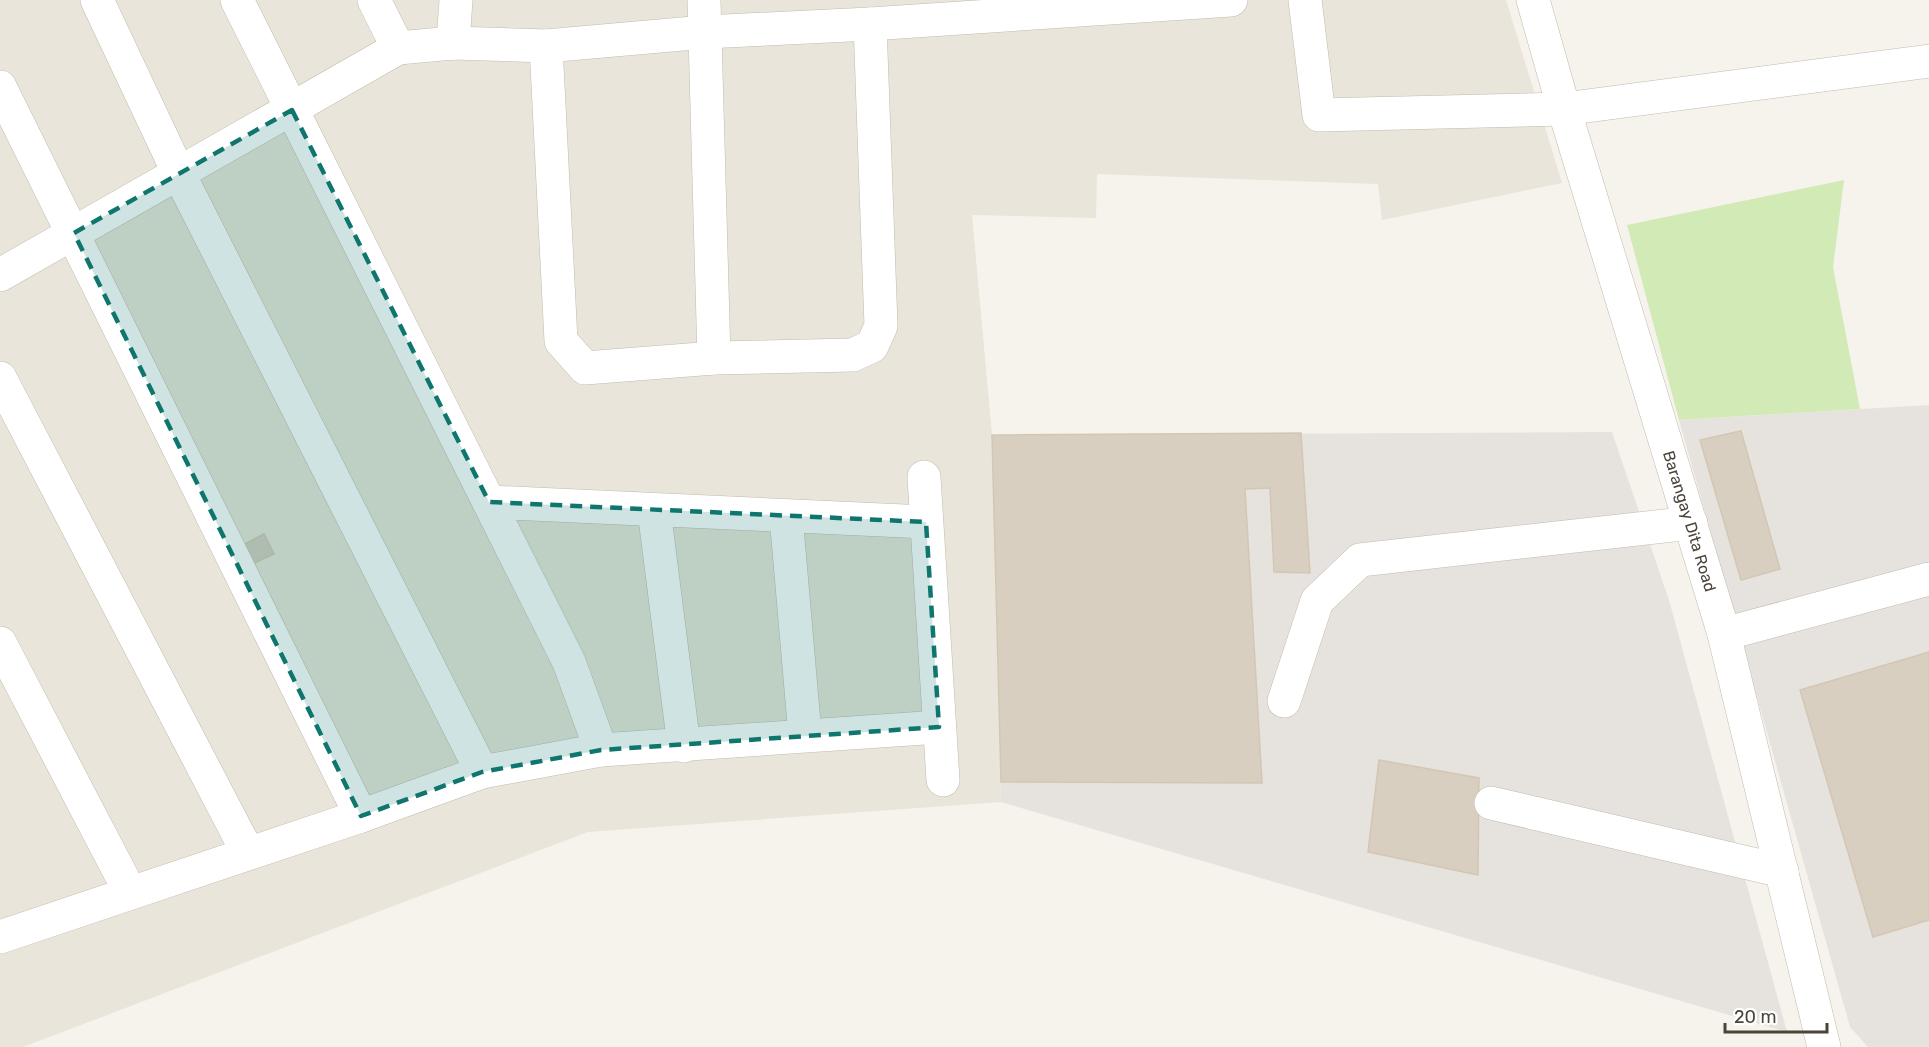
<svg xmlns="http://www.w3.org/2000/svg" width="1929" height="1047" font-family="Rubik,sans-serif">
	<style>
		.residential { fill: #eae5da }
		.industrial { fill: #e6e2dd }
		.green { fill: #d2eab5 }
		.building { fill: #d8cfc1; stroke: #d3c7b4; stroke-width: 1.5 }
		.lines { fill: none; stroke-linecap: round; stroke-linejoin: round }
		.minor-casing { stroke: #c2bbae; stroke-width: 34 }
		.minor { stroke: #fff; stroke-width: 33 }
		.marked { fill: #0f766e; fill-opacity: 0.2; stroke: #0f766e; stroke-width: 4.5; stroke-dasharray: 12 8; stroke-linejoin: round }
		.labels { text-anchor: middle; stroke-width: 5; stroke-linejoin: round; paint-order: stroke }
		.street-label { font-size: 16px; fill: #4b4439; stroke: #fff }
	</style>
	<rect width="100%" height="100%" fill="#f6f3ec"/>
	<polygon class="residential" points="0,0 1506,0 1562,183 1382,220 1378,184 1097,174 1096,218 972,215 992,435 1001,802 588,832 23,1047 0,1047"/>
	<g class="industrial">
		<polygon points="1929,405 1929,1047 1868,1047 1850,1027 1679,420"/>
		<polygon points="1612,432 1669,600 1787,1032 1001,802 992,435"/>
	</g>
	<polygon class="green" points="1844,180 1833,267 1860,409 1679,420 1627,225"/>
	<g class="building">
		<polygon points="1741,431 1780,569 1741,580 1700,440"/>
		<polygon points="1301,433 1310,573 1274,572 1270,488 1245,489 1262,783 1001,782 992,435"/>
		<polygon points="264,534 274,554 250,565 241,546"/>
		<polygon points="1929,652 1929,920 1873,937 1800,690"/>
		<polygon points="1379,760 1479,778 1478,875 1368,852"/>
	</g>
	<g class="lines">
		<defs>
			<g id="minor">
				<polyline points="97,0 179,174 482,772"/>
				<polyline points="237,0 569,662 601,750"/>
				<polyline points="374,0 398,48"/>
				<polyline points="704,0 714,358"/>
				<polyline points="1305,0 1319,115 1564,109 1929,61"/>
				<polyline points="1533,0 1564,109 1724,634 1824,1047"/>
				<polyline points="453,43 456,0"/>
				<polyline points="546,46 561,341 585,368 714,358 853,355 872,346 881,326 870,24"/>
				<polyline points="0,87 361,816"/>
				<polyline points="0,275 398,48 453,43 546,46 705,32 870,24 1231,0"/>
				<polyline points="0,378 248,853"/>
				<polyline points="924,477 943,780"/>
				<polyline points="489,502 926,522"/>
				<polyline points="654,510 684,746"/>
				<polyline points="786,516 805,735"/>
				<polyline points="1724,634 1929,579"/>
				<polyline points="0,643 130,892"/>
				<polyline points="1284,701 1317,601 1360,560 1691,523"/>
				<polyline points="1491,803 1782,871"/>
				<polyline points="0,937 361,816 482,772 601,750 939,727"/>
			</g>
		</defs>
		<use href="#minor" class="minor-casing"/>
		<use href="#minor" class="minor"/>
	</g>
	<path class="marked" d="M292,110L489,502L926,522L939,727L601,750L482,772L361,816L74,233Z"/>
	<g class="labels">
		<g class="street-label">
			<text transform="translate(1690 521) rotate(73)" y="6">Barangay Dita Road</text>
		</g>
	</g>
	<path d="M1725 1023v9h102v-9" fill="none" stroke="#4b4439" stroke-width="3"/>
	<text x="1734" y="1023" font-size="18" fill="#4b4439" stroke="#ffffff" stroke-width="4.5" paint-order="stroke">20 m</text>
</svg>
